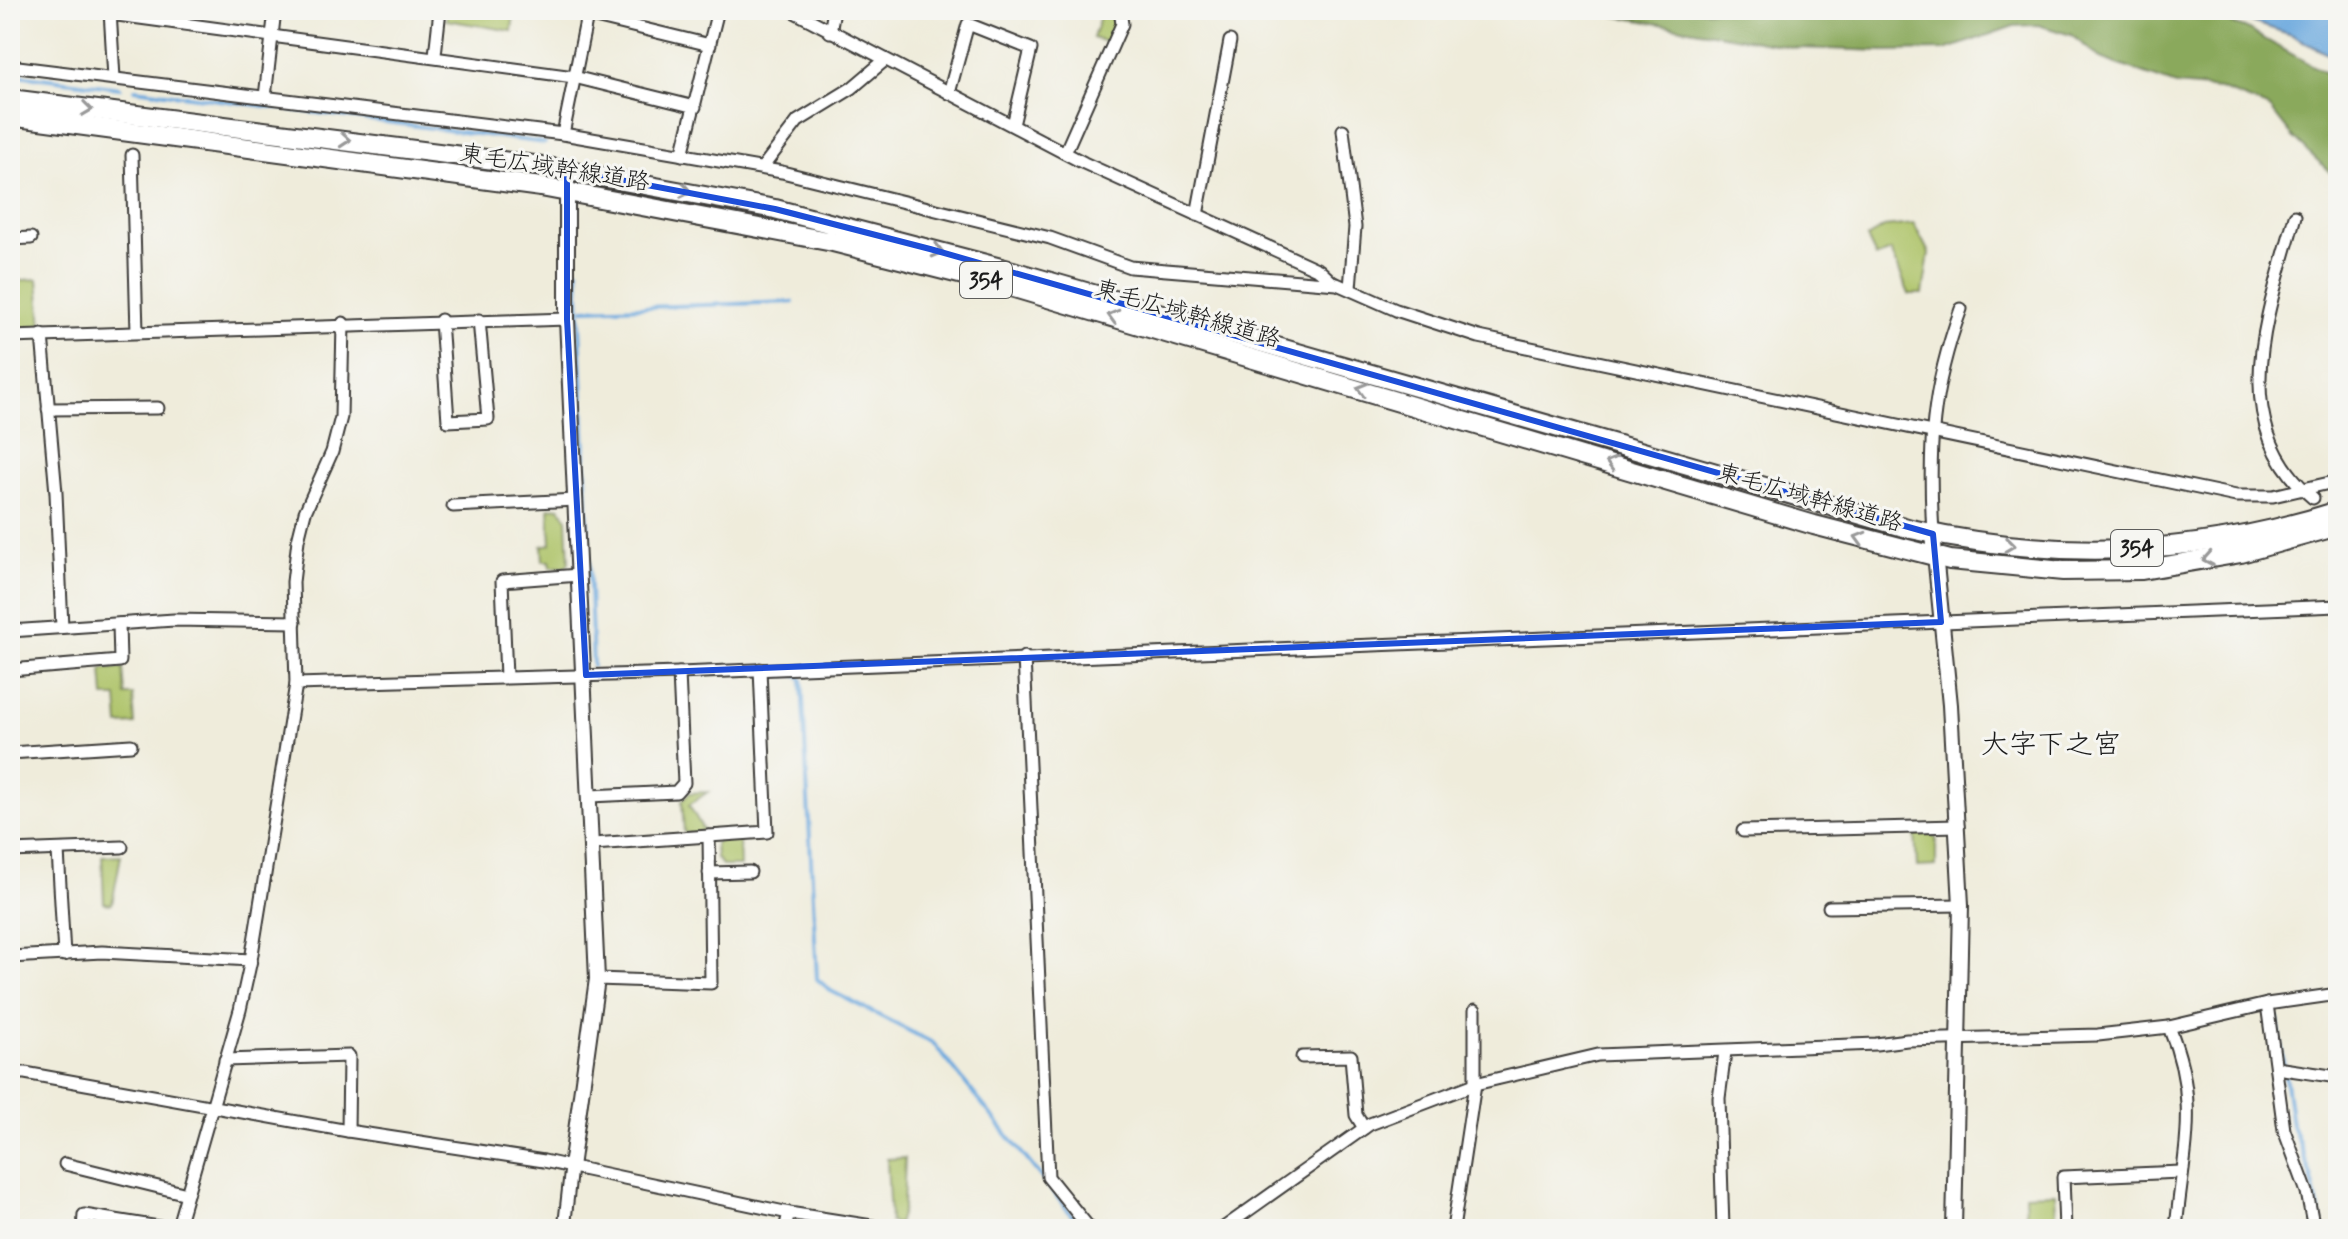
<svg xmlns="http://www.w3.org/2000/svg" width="2348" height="1239" font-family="Mynerve,'Klee One',sans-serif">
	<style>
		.green { fill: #adc367; stroke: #647042; stroke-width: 2 }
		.forest { fill: #8aa95c; stroke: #53623c; stroke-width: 2 }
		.water { fill: #6ca9de; stroke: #44627d; stroke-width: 2 }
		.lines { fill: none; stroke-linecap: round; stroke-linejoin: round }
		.stream { stroke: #6ca9de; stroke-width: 4 }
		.minor-casing { stroke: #3c3b39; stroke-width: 15 }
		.tertiary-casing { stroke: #3c3b39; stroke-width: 18 }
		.trunk-casing { stroke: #3c3b39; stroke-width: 22 }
		.minor { stroke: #fff; stroke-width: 11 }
		.tertiary { stroke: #fff; stroke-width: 14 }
		.trunk { stroke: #fff; stroke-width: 18 }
		.oneway { stroke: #999 }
		.marked { fill: none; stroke: #1d4ed8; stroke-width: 6; stroke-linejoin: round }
		.labels { text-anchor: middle; stroke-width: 6; stroke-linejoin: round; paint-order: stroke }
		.shield { fill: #f6f6f2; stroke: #5d5d5c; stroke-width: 2 }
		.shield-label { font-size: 22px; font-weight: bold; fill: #1c1c1c }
		.street-label { font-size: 24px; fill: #1c1c1c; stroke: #f6f6f2 }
		.quarter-label { font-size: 28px; fill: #1c1c1c; stroke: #f6f6f2 }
	</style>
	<rect width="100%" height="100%" fill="#f6f6f2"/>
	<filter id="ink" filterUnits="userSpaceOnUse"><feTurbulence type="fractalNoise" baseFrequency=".0125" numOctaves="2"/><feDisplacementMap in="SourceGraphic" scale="16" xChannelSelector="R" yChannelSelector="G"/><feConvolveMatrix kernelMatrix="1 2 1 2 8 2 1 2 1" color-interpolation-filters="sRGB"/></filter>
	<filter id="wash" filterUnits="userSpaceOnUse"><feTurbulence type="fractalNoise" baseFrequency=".006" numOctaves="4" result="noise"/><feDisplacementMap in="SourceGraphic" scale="32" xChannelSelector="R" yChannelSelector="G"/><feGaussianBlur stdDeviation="1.8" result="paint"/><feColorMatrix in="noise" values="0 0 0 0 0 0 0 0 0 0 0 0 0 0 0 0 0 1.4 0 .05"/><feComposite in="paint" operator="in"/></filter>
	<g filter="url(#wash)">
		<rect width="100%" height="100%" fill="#efecdb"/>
		<g class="green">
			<polygon points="447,10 514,10 512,31 446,20"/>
			<polygon points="1102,10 1111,10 1116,18 1107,42 1093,38"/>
			<polygon points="1914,224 1929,253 1923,294 1909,294 1891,251 1876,257 1867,238 1884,227"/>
			<polygon points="38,279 42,327 10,329 10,281"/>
			<polygon points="560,507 567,519 569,562 566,567 551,567 550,561 543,561 542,546 551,544 549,508"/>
			<polygon points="123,668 125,695 133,695 135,724 119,725 117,697 104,697 102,669"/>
			<polygon points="708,792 689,805 705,833 684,833 682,801 689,793"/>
			<polygon points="1915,833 1929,833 1936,838 1936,866 1917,867"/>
			<polygon points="739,837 740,866 723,866 716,858 715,843 723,838"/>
			<polygon points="121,855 112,904 104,903 102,856"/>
			<polygon points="905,1158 903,1208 898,1224 890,1222 887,1159"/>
			<polygon points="2055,1193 2056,1215 2026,1216 2025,1194"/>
		</g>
		<polygon class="forest" points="1448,10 2189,10 2245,28 2338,80 2338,180 2292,136 2270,108 2220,89 2176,85 2100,58 2071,35 2038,25 2014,26 1945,50 1884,51 1797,48 1586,11"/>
		<polygon class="water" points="2214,10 2338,10 2338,60 2292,35"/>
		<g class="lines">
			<g class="stream">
				<polyline points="10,74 120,88"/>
				<polyline points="135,89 545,143"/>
				<polyline points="576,220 576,232"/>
				<polyline points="578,271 593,666"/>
				<polyline points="584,309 793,302"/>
				<polyline points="776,674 799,675 802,680 817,979 831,991 933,1043 1083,1229"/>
				<polyline points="2277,1018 2292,1125 2311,1175 2323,1229"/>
			</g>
		</g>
	</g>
	<g filter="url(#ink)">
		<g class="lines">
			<defs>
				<g id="minor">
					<polyline points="791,10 1084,163 1319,270 1333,283"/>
					<polyline points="110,11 114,78"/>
					<polyline points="110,14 574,77 695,107"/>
					<polyline points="587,15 710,45"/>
					<polyline points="830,32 834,10"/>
					<polyline points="435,55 440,10"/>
					<polyline points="10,66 563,134 782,172 1050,238 1130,267 1337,284 1396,310 1479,337 2236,496 2273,496 2338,481"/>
					<polyline points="949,93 968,24 1031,49 1013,125"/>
					<polyline points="265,97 275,10"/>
					<polyline points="1343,130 1355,227 1350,288"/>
					<polyline points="563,134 588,11"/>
					<polyline points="1065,153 1122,24 1120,10"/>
					<polyline points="132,155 137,332"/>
					<polyline points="682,155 718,10"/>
					<polyline points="762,168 798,121 852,88 885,60"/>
					<polyline points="1197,215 1230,41"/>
					<path d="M2295,216C2269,312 2223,422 2313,498"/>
					<polyline points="10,239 31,238"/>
					<polyline points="441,320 448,421 488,419 479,320"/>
					<polyline points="42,335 56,493 62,627"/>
					<polyline points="10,337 567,319"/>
					<polyline points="48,409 158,408"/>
					<polyline points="453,506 576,500"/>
					<path d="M1933,534C1928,447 1931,391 1961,309"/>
					<polyline points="10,631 174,620 295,622"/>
					<polyline points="1024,657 1048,1177 1090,1229"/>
					<polyline points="10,670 120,661 119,624"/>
					<polyline points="506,677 502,581 579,575"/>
					<polyline points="296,684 679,673 2338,606"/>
					<polyline points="10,753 131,745"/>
					<polyline points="590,796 676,792 684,783 679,673"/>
					<polyline points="1743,831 1958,826"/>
					<polyline points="593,844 767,832 760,669"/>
					<polyline points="10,851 122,847"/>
					<polyline points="58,851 64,955"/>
					<polyline points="709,873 750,872"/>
					<polyline points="1829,907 1961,905"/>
					<polyline points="10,957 102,952 251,960"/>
					<polyline points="597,979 711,983 709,836"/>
					<polyline points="2267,1004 2284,1130 2307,1192 2314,1229"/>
					<path d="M2169,1027C2201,1104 2183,1150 2176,1229"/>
					<polyline points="10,1043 14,1061 10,1071"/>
					<polyline points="1302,1057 1351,1056 1356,1115 1364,1128"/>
					<polyline points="225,1060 349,1056 348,1131"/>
					<polyline points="2276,1068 2338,1077"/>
					<polyline points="10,1073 25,1073 348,1131 544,1161 789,1213 891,1229"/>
					<polyline points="65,1164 187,1194"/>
					<polyline points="83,1229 84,1215 171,1229"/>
					<polyline points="177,1229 240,1010 251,960 296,684 293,582 298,540 305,512 332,452 341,417 343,323"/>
					<polyline points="564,1229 571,1167"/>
					<polyline points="785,1229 789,1213"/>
					<polyline points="1222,1229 1370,1124 1475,1084 1598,1055 1876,1044 1907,1040 2098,1035 2169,1027 2267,1004 2338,994"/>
					<polyline points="1453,1229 1475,1084 1475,1010"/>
					<polyline points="1723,1229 1719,1098 1725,1052"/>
					<polyline points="2065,1229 2063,1177 2181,1172"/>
				</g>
				<g id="tertiary">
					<polyline points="567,170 567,319 597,979 571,1167"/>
					<polyline points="1933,534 1950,705 1961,905 1954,1229"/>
				</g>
				<g id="trunk">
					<path d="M10,99L542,166L775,209L1016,272L1911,529C2054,561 2198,556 2338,511"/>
					<polyline points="10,116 541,187 833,242 1011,287 1814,525 1950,560 2063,571 2142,570 2241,553 2338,526"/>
				</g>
			</defs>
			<use href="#minor" class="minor-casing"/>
			<use href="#tertiary" class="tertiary-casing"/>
			<use href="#trunk" class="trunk-casing"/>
			<use href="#minor" class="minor"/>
			<use href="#tertiary" class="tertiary"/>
			<use href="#trunk" class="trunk"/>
		</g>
		<defs><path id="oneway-chevron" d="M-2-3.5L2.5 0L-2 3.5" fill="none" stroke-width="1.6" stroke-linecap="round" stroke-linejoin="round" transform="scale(2)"/></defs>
		<g class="oneway">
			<use href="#oneway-chevron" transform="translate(87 109) rotate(7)"/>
			<use href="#oneway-chevron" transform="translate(345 140) rotate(5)"/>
			<use href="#oneway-chevron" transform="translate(686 191) rotate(11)"/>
			<use href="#oneway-chevron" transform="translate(938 251) rotate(15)"/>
			<use href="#oneway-chevron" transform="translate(1113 316) rotate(-164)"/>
			<use href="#oneway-chevron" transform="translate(1362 389) rotate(-164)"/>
			<use href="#oneway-chevron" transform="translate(1611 463) rotate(-164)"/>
			<use href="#oneway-chevron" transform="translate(1860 538) rotate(-164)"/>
			<use href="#oneway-chevron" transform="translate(2010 545) rotate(7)"/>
			<use href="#oneway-chevron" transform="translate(2208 559) rotate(170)"/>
		</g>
	</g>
	<path class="marked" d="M567,170L775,209L930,249L1933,534L1941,622L586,675L567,319Z"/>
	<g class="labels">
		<g class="shield">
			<rect x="960" y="262" width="52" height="36" rx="6"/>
			<rect x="2111" y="530" width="52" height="36" rx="6"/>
		</g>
		<g class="shield-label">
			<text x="986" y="288">354</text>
			<text x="2137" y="556">354</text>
		</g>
		<g class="street-label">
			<text transform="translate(555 167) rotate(9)" y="8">東毛広域幹線道路</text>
			<text transform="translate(1188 313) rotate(16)" y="8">東毛広域幹線道路</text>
			<text transform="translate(1810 497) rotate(16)" y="8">東毛広域幹線道路</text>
		</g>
		<g class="quarter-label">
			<text x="2051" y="753">大字下之宮</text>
		</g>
	</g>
	<rect width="2348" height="1239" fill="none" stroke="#f6f6f2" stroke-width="40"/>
</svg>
